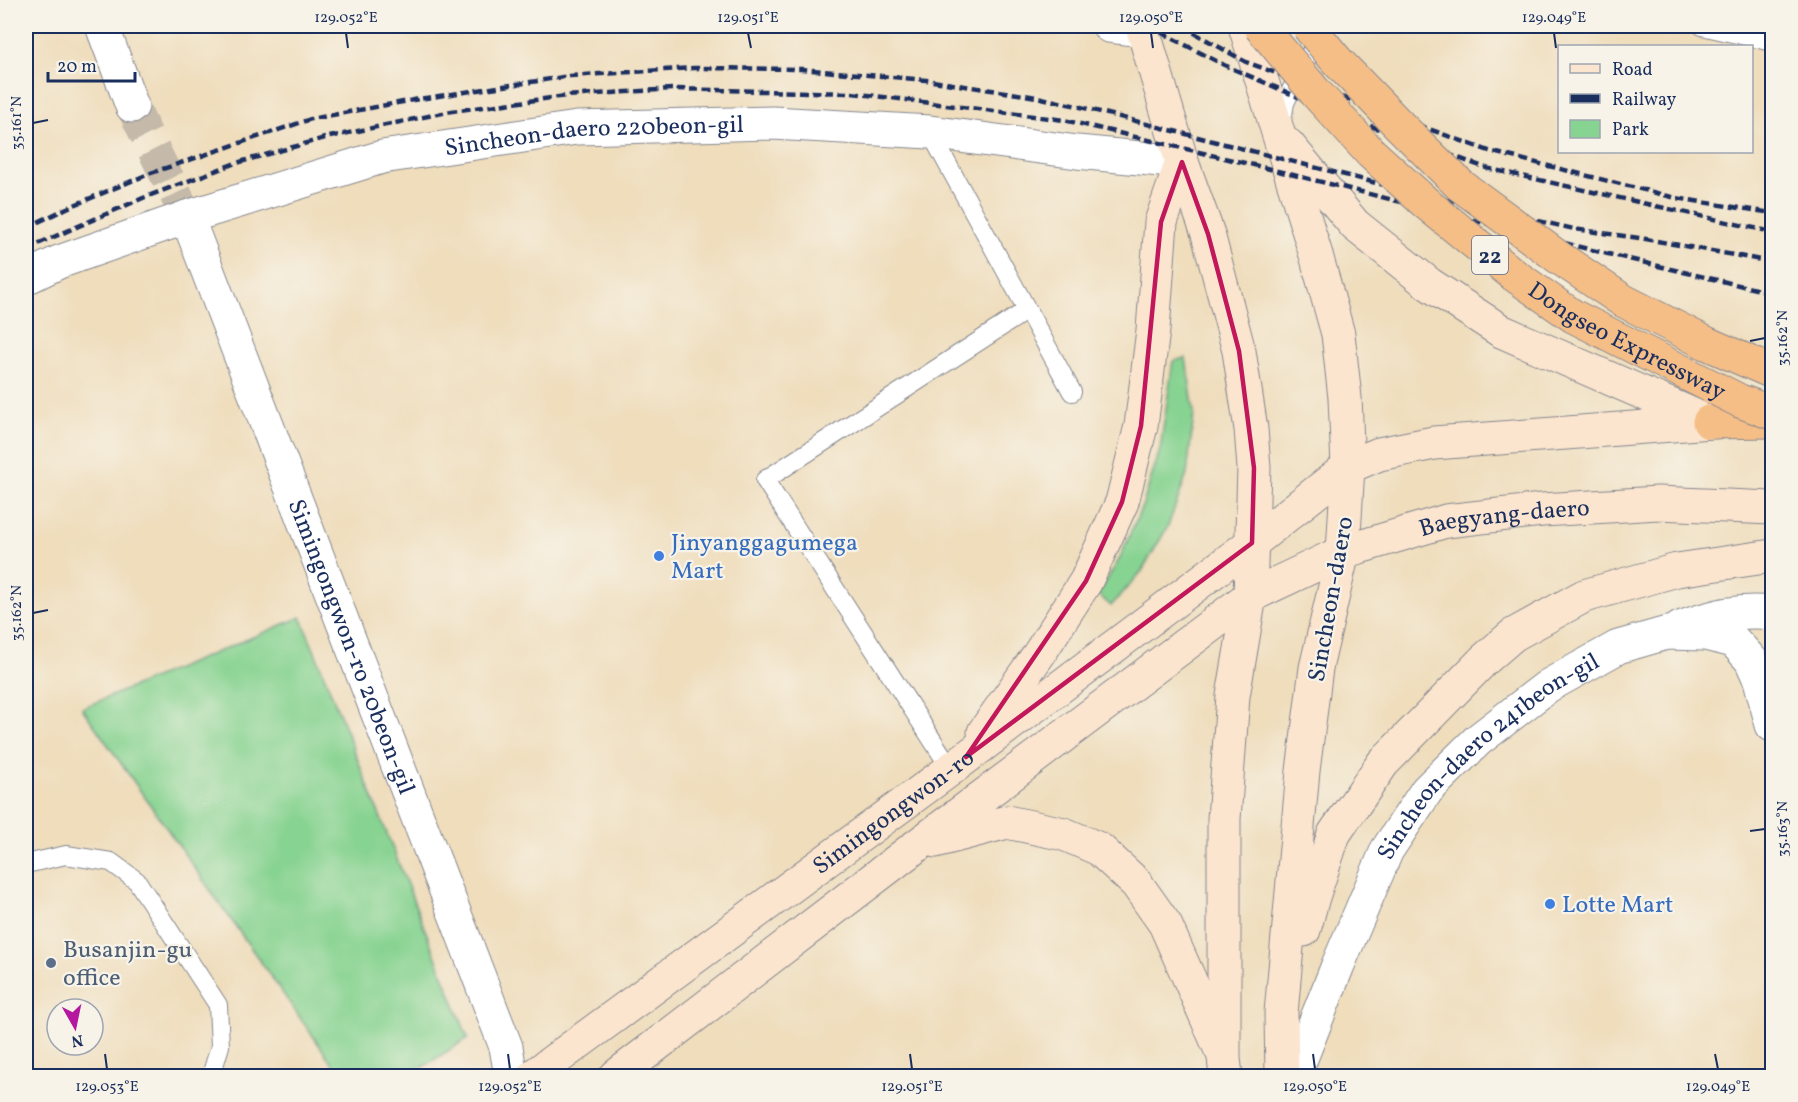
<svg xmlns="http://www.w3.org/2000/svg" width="1798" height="1102" font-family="Vollkorn,serif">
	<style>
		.green { fill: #87d391; stroke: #518178; stroke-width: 1.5 }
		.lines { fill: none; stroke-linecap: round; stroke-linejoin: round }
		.minor-tunnel { stroke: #c5baa9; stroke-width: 33; stroke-dasharray: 33 16; stroke-linecap: butt }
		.service-casing { stroke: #85868d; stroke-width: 20 }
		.minor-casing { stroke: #85868d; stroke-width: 35 }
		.tertiary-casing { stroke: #85868d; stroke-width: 35 }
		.secondary-casing { stroke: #85868d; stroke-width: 35 }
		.trunk-casing { stroke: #85868d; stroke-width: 35 }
		.service { stroke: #fff; stroke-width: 18 }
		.minor { stroke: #fff; stroke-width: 33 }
		.tertiary { stroke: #fff; stroke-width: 33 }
		.secondary { stroke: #fbe5cf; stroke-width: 33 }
		.trunk { stroke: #f6be87; stroke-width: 33 }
		.rail { stroke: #1b2f5e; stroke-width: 4.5; stroke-dasharray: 9 4.5; stroke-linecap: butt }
		.trunk-bridge-casing { stroke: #85868d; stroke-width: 35; stroke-linecap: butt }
		.trunk-bridge { stroke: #f6be87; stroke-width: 33 }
		.marked { fill: none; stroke: #c2185b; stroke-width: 4.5; stroke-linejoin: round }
		.ticks { fill: none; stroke: #1b2f5e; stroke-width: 2 }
		.shop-dot { fill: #3f7fe0; stroke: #f7f3e8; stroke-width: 2 }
		.service-dot { fill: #5c6f8a; stroke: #f7f3e8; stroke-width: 2 }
		.labels { text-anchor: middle; stroke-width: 4.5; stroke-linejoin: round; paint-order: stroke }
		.shield { fill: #f7f3e8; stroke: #5d6a87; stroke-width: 1.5 }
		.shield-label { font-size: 22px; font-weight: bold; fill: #1b2f5e }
		.street-label { font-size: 24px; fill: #1b2f5e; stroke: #f7f3e8 }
		.shop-label { font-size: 24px; fill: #366cbe; stroke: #f7f3e8; text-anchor: start }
		.service-label { font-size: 24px; fill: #4e5e75; stroke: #f7f3e8; text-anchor: start }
		.neatline { fill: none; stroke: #1b2f5e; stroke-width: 2 }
		.ticks-label { font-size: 15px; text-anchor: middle; fill: #1b2f5e }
	</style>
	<rect width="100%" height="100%" fill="#f7f3e8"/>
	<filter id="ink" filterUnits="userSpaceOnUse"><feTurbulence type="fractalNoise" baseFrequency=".0167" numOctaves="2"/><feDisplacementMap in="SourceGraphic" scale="12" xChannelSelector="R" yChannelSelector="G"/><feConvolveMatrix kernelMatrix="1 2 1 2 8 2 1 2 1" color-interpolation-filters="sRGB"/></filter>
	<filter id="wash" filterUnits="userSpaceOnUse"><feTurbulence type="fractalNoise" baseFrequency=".008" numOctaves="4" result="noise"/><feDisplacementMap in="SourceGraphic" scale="24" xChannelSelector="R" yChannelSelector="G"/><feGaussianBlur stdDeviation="1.35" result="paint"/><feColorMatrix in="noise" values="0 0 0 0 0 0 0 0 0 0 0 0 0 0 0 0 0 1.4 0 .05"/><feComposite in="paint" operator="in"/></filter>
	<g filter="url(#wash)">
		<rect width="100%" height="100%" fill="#efddbc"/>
		<g class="green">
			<polygon points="1186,358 1194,413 1187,474 1168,526 1142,571 1111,606 1098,594 1119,560 1143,504 1160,450 1173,361"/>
			<polygon points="301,617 468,1038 409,1076 341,1076 82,708"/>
		</g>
	</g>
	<g filter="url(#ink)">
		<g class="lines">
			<polyline class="minor-tunnel" points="132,106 187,217"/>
			<defs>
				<g id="service">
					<polyline points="1702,26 1772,42"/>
					<polyline points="1281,126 1285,103 1304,63 1322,35"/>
					<polyline points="930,132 1072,392"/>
					<polyline points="951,769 765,480 1027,310"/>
					<polyline points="26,864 66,855 111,862 137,881 218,1005 220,1046 211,1076"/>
				</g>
				<g id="minor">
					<polyline points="102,26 132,106"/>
					<polyline points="1109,26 1143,30"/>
					<path id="s1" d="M187,217L506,1047L511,1076"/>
					<path d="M1680,628C1713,616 1738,609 1772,613"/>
					<path id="s2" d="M1294,1076L1338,965L1387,850L1427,790L1478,740L1548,686L1618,647L1667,633L1705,634L1734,641L1751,660L1760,680L1772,725"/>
				</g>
				<g id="tertiary">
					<path id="s3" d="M26,278L59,262L187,217L382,157L577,128L773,123L930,132L1077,152L1182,162"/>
				</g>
				<g id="secondary">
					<polyline points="1142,26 1182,162 1208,234 1239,351 1251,429 1254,468 1250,596 1233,696 1224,819 1224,1058 1226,1076"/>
					<polyline points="1245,26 1316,255 1338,334 1345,398 1348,467 1343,552 1316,668 1303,771 1281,1013 1282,1076"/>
					<polyline points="1288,145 1355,225 1429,284 1501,331 1707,421"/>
					<polyline points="984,732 1039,654 1086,581 1122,502 1141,426 1153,330 1161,222 1182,162"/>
					<polyline points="935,841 1007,822 1064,834 1099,849 1136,883 1165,924 1220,1048"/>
					<polyline points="1304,930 1313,897 1334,834 1383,763 1484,660 1513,635 1584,596 1677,570 1772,556"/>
					<path id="s4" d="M533,1076L951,769L1252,543L1348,467L1379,454L1434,443L1738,420"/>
					<path id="s5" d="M616,1076L915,847L1250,596L1343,552L1446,521L1542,510L1658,503L1772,508"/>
				</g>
				<polyline id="trunk" points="1709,422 1772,421"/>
			</defs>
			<use href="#service" class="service-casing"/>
			<use href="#minor" class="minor-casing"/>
			<use href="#tertiary" class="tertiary-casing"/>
			<use href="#secondary" class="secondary-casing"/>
			<use href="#trunk" class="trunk-casing"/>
			<use href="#service" class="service"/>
			<use href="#minor" class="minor"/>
			<use href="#tertiary" class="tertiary"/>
			<use href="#secondary" class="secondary"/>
			<use href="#trunk" class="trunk"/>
			<g class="rail">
				<polyline points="1149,26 1224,65 1335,113 1486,168 1772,232"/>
				<polyline points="1182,26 1246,62 1489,151 1676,198 1772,213"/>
				<polyline points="26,228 67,208 151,173 311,119 419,99 570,76 694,68 801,69 926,80 1037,97 1077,106 1411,192 1574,229 1646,239 1772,262"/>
				<polyline points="26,249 143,198 233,164 325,138 452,111 566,96 672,89 852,93 1064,120 1262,167 1608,254 1772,293"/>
			</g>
			<defs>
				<g id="trunk-bridge">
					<path id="s6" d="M1260,26L1316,93L1371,153L1427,204L1514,275L1573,316L1740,401L1772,413"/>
					<polyline points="1308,26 1337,61 1400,126 1460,185 1558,257 1622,300 1706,343 1772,372"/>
				</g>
			</defs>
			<use href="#trunk-bridge" class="trunk-bridge-casing"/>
			<use href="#trunk-bridge" class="trunk-bridge"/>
		</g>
	</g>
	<path class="marked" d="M1182,162L1208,234L1239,351L1254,468L1252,543L966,757L1086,581L1122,502L1141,426L1161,222Z"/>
	<path class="ticks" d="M346,33L348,48M748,33L751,48M1151,33L1153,48M1554,33L1556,48M33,123L48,120M1750,341L1765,338M33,613L48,610M1750,831L1765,829M105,1054L107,1069M508,1054L510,1069M910,1054L912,1069M1313,1054L1315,1069M1715,1054L1718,1069"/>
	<g class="shop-dot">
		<circle cx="659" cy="556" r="6"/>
		<circle cx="1550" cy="904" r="6"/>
	</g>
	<circle class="service-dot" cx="51" cy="963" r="6"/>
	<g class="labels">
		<rect class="shield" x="1472" y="236" width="36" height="38" rx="4.5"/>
		<g class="shield-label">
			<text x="1490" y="263">22</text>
		</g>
		<g class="street-label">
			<text dy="8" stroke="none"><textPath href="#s3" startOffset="590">Sincheon-daero 220beon-gil</textPath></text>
			<text dy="8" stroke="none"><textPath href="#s6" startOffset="488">Dongseo Expressway</textPath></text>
			<text dy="8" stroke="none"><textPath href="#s5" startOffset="1064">Baegyang-daero</textPath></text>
			<text transform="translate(1330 599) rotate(-80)" y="8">Sincheon-daero</text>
			<text dy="8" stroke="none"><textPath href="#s1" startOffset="460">Simingongwon-ro 20beon-gil</textPath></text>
			<text dy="8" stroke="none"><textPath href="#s2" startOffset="384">Sincheon-daero 241beon-gil</textPath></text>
			<text dy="8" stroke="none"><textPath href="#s4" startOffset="447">Simingongwon-ro</textPath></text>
		</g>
		<g class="shop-label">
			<text x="671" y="550">Jinyanggagumega<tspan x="671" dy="28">Mart</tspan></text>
			<text x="1562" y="912">Lotte Mart</text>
		</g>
		<g class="service-label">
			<text x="63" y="957">Busanjin-gu<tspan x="63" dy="28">office</tspan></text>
		</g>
	</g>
	<rect width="1798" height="1102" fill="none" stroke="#f7f3e8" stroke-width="66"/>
	<rect x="1558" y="45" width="195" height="108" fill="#f7f3e8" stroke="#9fa5b1" stroke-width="1.5"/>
	<rect x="1570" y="64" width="30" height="9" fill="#fbe5cf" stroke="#9fa5b1" stroke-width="1.5"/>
	<text x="1612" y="75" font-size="18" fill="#1b2f5e">Road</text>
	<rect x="1570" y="94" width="30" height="9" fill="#1b2f5e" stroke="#9fa5b1" stroke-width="1.5"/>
	<text x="1612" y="105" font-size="18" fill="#1b2f5e">Railway</text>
	<rect x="1570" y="120" width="30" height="18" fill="#87d391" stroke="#9fa5b1" stroke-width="1.5"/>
	<text x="1612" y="135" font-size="18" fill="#1b2f5e">Park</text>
	<g transform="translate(75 1027) rotate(171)"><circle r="28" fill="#f7f3e8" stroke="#9fa5b1" stroke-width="1.5"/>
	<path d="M0-4.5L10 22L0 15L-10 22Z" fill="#b5179e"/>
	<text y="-9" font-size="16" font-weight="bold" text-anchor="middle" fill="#1b2f5e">N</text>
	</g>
	<path d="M48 72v9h87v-9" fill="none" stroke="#1b2f5e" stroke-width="3"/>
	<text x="57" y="72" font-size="18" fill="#1b2f5e" stroke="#f7f3e8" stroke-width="4.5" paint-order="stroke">20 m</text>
	<rect x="33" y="33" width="1732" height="1036" class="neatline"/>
	<g class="ticks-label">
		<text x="346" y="22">129.052°E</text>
		<text x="748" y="22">129.051°E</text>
		<text x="1151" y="22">129.050°E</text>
		<text x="1554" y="22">129.049°E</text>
		<text transform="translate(16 123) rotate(-90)" y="5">35.161°N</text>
		<text transform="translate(1782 338) rotate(-90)" y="5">35.162°N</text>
		<text transform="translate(16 613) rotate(-90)" y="5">35.162°N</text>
		<text transform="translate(1782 829) rotate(-90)" y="5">35.163°N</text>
		<text x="107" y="1091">129.053°E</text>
		<text x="510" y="1091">129.052°E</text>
		<text x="912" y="1091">129.051°E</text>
		<text x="1315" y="1091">129.050°E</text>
		<text x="1718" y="1091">129.049°E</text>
	</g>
</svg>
